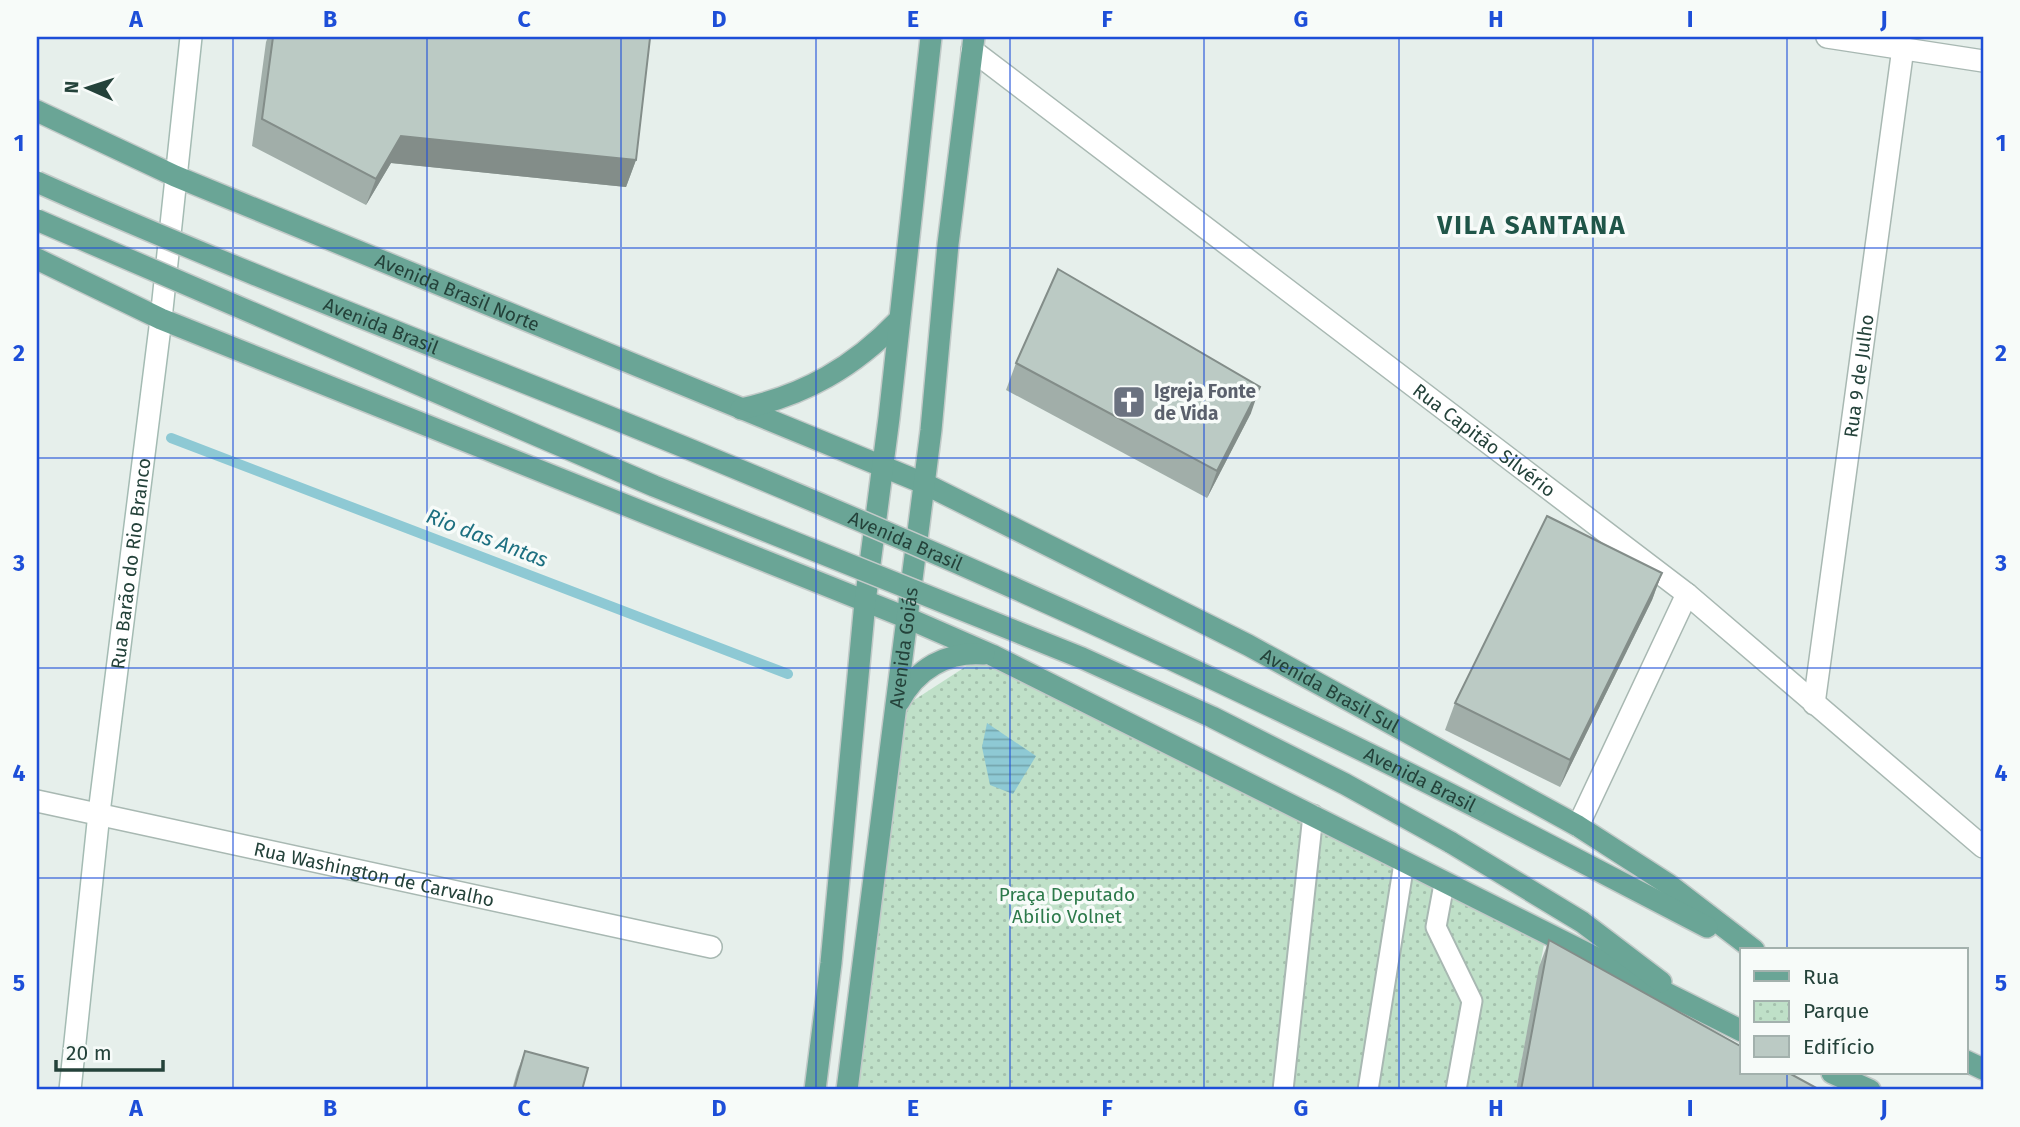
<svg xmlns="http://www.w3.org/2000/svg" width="2020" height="1127" font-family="'Fira Sans',sans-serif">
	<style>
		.park { fill: url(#park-dots) }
		.water { fill: url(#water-rules) }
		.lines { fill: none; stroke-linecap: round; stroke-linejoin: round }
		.stream { stroke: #8ec9d4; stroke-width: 10 }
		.service-casing { stroke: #a8b8b2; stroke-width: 23 }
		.minor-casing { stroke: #a8b8b2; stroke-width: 24 }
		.secondary-casing { stroke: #a4bbb3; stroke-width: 24 }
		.primary-casing { stroke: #c2cac8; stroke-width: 24 }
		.service { stroke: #fff; stroke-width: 19 }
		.minor { stroke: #fff; stroke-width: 21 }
		.secondary { stroke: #fff; stroke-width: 21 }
		.primary { stroke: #6aa596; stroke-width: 21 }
		.primary-bridge-casing { stroke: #c2cac8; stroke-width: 24; stroke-linecap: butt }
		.primary-bridge { stroke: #6aa596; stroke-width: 21 }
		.wall { fill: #a1aea9 }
		.shaded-wall { fill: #838d89 }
		.building { fill: #bbcac4; stroke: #838d89; stroke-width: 2 }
		.grid { fill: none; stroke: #1d4ed8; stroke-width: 2; stroke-opacity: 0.55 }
		.labels { text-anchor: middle; stroke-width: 7; stroke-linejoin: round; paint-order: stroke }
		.street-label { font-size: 19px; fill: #24423a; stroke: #f7fbf9 }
		.worship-label { font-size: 19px; font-weight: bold; fill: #5b616d; stroke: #f7fbf9; text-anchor: start }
		.park-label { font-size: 19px; fill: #2d7a4b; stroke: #f7fbf9 }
		.water-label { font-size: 21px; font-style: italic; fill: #1c6f80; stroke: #f7fbf9 }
		.district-label { font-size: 26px; font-weight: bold; letter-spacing: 2px; fill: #1f5548; stroke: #f7fbf9 }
		.neatline { fill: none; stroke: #1d4ed8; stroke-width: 2.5 }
		.grid-label { font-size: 23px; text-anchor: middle; font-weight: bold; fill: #1d4ed8 }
	</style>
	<defs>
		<pattern id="park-dots" width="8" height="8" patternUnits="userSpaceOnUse" patternTransform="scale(1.75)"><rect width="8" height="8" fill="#bfe0c8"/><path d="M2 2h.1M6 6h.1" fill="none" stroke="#a4c1ad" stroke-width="1.8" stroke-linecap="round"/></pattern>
		<pattern id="water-rules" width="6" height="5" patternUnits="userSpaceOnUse" patternTransform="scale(1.75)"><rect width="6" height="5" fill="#8ec9d4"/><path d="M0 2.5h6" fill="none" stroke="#74a5ad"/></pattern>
	</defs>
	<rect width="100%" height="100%" fill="#e6efeb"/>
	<polygon class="park" points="982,656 1546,934 1516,1090 855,1090 908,704"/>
	<polygon class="water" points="987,723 1036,756 1013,794 990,785 982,747"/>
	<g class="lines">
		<polyline class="stream" points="171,438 788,674"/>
		<defs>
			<g id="service">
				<polyline points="1444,884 1436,927 1472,1001 1456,1090"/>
				<polyline points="1283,1090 1313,815"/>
				<polyline points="1368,1090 1404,863"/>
			</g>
			<g id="minor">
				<polyline points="1827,37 1983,61"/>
				<path id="s1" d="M972,50L1687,594L1983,847"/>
				<path id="s2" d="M1814,704L1903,48"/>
				<path id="s3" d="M37,801L711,947"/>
				<polyline points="1578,826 1687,594"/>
			</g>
			<g id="secondary">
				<path id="s4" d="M70,1090L99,813L161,319L191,37"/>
			</g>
			<g id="primary">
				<path id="s5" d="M37,111L175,176L923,483L1248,645L1578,826L1668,884L1754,950"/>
				<polyline points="37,259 161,319 905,617 992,655 1742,1031"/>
				<path d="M741,409C805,395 854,367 899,320"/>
				<path d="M899,702C916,669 947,651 984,654"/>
				<polyline points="1476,807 1707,927"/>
				<polyline points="1450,842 1582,922 1661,982"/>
				<polyline points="1966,1061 1983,1069"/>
				<polyline points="1832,1073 1870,1090"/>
				<polyline points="815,1090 831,963 865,602 889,418 931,37"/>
				<path id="s6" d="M847,1090L931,430L948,244L974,37"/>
			</g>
		</defs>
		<use href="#service" class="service-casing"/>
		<use href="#minor" class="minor-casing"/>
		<use href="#secondary" class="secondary-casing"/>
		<use href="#primary" class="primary-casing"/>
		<use href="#service" class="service"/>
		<use href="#minor" class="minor"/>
		<use href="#secondary" class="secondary"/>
		<use href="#primary" class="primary"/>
		<defs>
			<g id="primary-bridge">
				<path id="s7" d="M37,182C255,279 480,363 701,454C963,562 1223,679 1476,807"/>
				<polyline points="37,220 654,486 1082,658 1212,717 1345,784 1450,842"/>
			</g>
		</defs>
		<use href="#primary-bridge" class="primary-bridge-casing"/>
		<use href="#primary-bridge" class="primary-bridge"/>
	</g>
	<g class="wall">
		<polygon points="268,37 635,37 636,160 626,187 391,163 366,205 252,146 266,42"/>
		<polygon points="1016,363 1251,413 1207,498 1006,390"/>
		<polygon points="1662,573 1652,600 1560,787 1445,730 1455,703"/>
		<polygon points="1549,940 1820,1090 1516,1090 1539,967"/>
		<polygon points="525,1051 582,1090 512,1090 517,1072"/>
	</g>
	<g class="shaded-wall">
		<polygon points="401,136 636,160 626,187 391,163 366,205 376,179"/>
		<polygon points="1260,387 1251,413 1207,498 1217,471"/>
		<polygon points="1662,573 1652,600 1560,787 1570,760"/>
	</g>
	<g class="building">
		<polygon points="273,37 650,38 636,160 401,136 376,179 262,119"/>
		<polygon points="1058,269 1260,387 1217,471 1016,363"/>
		<polygon points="1547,516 1662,573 1570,760 1455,703"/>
		<polygon points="1549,940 1742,1047 1742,1073 1789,1073 1820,1090 1521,1090"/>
		<polygon points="525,1051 588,1068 582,1090 514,1090"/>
	</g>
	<path class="grid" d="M233,37V1090M427,37V1090M621,37V1090M816,37V1090M1010,37V1090M1204,37V1090M1399,37V1090M1593,37V1090M1787,37V950M37,248H1983M37,458H1983M37,668H1983M37,878H1983M1787,1073V1090"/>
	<defs>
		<symbol id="church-square" viewBox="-11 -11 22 22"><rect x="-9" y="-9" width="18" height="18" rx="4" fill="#6b7280" stroke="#f7fbf9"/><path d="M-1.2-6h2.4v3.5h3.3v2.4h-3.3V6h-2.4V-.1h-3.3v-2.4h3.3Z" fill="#fff"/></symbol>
	</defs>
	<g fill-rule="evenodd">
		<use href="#church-square" x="1110" y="383" width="38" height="38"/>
	</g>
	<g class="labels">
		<g class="street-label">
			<text dy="7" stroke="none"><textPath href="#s5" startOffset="458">Avenida Brasil Norte</textPath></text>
			<text dy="7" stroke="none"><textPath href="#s7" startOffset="373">Avenida Brasil</textPath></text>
			<text dy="7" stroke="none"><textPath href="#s2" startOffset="331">Rua 9 de Julho</textPath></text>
			<text dy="7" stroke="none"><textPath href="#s1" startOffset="644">Rua Capitão Silvério</textPath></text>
			<text dy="7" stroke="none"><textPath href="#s7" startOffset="940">Avenida Brasil</textPath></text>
			<text dy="7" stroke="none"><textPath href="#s4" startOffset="530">Rua Barão do Rio Branco</textPath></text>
			<text dy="7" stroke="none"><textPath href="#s6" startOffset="446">Avenida Goiás</textPath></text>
			<text dy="7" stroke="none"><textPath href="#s5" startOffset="1418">Avenida Brasil Sul</textPath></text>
			<text dy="7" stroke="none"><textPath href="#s7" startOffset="1507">Avenida Brasil</textPath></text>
			<text dy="7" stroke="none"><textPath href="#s3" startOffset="345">Rua Washington de Carvalho</textPath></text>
		</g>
		<g class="worship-label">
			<text x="1154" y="398">Igreja Fonte<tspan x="1154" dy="22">de Vida</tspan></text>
		</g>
		<g class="park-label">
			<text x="1067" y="901">Praça Deputado<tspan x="1067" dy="22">Abílio Volnet</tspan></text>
		</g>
		<g class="water-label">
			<text transform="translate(487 538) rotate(21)" y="7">Rio das Antas</text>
		</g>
		<g class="district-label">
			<text x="1532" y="234">VILA SANTANA</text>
		</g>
	</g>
	<rect width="2020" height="1127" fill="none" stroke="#f7fbf9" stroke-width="77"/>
	<rect x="1740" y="948" width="228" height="126" fill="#f7fbf9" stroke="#a3b1ad" stroke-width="2"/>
	<rect x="1754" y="971" width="35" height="10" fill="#6aa596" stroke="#a3b1ad" stroke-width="2"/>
	<text x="1803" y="984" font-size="21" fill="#24423a">Rua</text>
	<rect x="1754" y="1001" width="35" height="21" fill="url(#park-dots)" stroke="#a3b1ad" stroke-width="2"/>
	<text x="1803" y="1018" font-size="21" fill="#24423a">Parque</text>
	<rect x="1754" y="1036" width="35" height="21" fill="#bbcac4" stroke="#a3b1ad" stroke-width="2"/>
	<text x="1803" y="1054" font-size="21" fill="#24423a">Edifício</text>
	<g transform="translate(88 88) rotate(273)" stroke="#f7fbf9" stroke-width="5" paint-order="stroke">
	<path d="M0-5L12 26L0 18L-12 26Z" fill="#24423a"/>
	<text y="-10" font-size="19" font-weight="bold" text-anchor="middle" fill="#24423a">N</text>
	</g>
	<path d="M56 1060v10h107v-10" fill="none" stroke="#24423a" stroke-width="3.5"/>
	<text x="66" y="1060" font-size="21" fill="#24423a" stroke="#f7fbf9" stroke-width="5" paint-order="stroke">20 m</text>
	<rect x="38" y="38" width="1944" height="1050" class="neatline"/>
	<g class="grid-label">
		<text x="136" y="27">A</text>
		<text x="330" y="27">B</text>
		<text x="524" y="27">C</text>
		<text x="719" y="27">D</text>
		<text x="913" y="27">E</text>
		<text x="1107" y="27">F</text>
		<text x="1301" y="27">G</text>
		<text x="1496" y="27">H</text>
		<text x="1690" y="27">I</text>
		<text x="1884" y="27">J</text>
		<text x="19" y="151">1</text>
		<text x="2001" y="151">1</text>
		<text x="19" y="361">2</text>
		<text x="2001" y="361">2</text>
		<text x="19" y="571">3</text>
		<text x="2001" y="571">3</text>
		<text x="19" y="781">4</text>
		<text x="2001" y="781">4</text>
		<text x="19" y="991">5</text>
		<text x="2001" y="991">5</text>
		<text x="136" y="1116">A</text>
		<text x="330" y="1116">B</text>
		<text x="524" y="1116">C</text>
		<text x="719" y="1116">D</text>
		<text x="913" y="1116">E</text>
		<text x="1107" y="1116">F</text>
		<text x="1301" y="1116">G</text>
		<text x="1496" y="1116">H</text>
		<text x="1690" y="1116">I</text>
		<text x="1884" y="1116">J</text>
	</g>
</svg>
